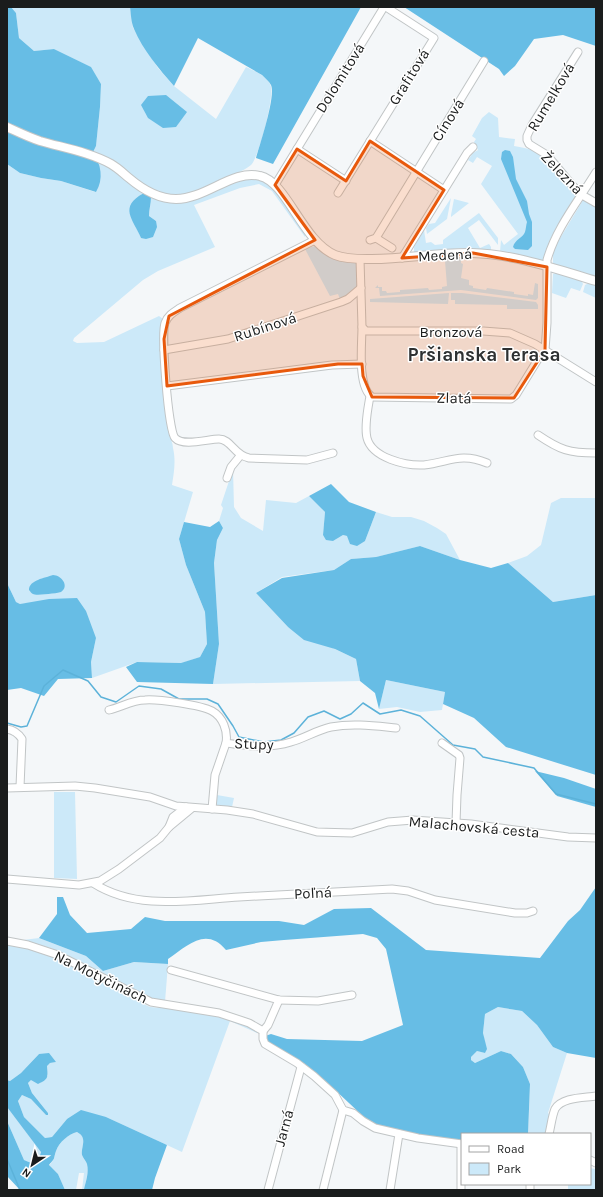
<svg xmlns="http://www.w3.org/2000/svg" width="603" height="1197" font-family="Karla,sans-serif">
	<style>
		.green { fill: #cce9f9 }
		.forest { fill: #67bde5 }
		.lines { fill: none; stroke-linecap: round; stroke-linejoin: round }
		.stream { stroke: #5cb2d9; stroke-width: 1.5 }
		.minor-casing { stroke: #c1c5c6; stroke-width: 9 }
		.tertiary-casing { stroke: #c1c5c6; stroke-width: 10 }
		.minor { stroke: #fff; stroke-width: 7 }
		.tertiary { stroke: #fff; stroke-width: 8 }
		.marked { fill: #e8590c; fill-opacity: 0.2; stroke: #e8590c; stroke-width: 3; stroke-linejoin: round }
		.labels { text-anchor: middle; stroke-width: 3; stroke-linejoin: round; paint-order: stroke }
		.street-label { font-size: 15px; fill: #1a1c1c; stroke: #fff }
		.district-label { font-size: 19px; font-weight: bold; fill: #2e3132; stroke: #fff }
	</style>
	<rect width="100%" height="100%" fill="#f4f7f9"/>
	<g class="green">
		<path d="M11,7H130L133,28L158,68L174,86L216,119L246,67C254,71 266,75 270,84C276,93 259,157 251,165C246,170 204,190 196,192C191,194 184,195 179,196C153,198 134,175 115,162C108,158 101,155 93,152L96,146L100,107L101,84L90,67L54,49L34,51L19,38L16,13Z"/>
		<path d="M489,112L498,118L499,137L515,139L514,146C546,151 542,157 561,179C566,184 573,189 576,195V198L551,238L545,258L540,262L500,252L501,240L504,245L518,234L481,184L492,166L477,157L473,163L468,160L473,153L478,150L474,142L476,139L472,136L482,118Z"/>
		<path d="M99,162L110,167L144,193L139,196L136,227L141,238L156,221L149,216C149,209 151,204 151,197C161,198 178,203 188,201C214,198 247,160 273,188C284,199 296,220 306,233L305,237L272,191L259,184L240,188L194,205L215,247L158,271L143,280L74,338L73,341L77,343L104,342L159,316L163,319C157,352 164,400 169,433C170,438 173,443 173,448C176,461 174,472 172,485L193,492L179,539L186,565L205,612L207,644L200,657L182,663L137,662L92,678L91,662L96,638L31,603L20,604L16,602L7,583L8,573L7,568V164L20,173L41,178L61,181L95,192Z"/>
		<polygon points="451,198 447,219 427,234 426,228 429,224 435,223"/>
		<polygon points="454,199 469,203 451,217 451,215"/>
		<polygon points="583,200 596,207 596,278 556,266 553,263 553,253 556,245"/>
		<polygon points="479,213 498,238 498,245 479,220 468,228 480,248 489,244 491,247 491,251 461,248 417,254 414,252 414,247 424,230 426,243 431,242 435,245 443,244 443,240"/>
		<polygon points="315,246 354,261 357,264 358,285 347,296 340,299 338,294 330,296 305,249"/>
		<polygon points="448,257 465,257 461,261 461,263 463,264 461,278 469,280 469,285 473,286 473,288 486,290 487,288 514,292 514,294 528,296 528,294 533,295 535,283 538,284 538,298 536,300 461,290 380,296 379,288 375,288 378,285 378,287 382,287 382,291 386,291 387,293 400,292 400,290 428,288 429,290 442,289 442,287 447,286 445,261"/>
		<polygon points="556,273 581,280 583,284 580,291 571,288 566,298 552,293 553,274"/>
		<polygon points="589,283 596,285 596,298 583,292 585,285"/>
		<polygon points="449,293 448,304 370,302 370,299"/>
		<polygon points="451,293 462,293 536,302 538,305 538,309 507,309 507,305 455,304 455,300 451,300"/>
		<polygon points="233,469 234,507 241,518 263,531 266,500 296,503 309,496 325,512 323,535 333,541 343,535 365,541 376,512 392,517 411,517 424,521 437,528 446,534 460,560 420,546 376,557 351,559 334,570 282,577 256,593 288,627 356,659 360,681 213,684 219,644 214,563 217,540 223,528 219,521 223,508 221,505"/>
		<polygon points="561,498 596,498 596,595 553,602 508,563 527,556 541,545 551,503"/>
		<polygon points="386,680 445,692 442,710 420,712 397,707 379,709"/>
		<polygon points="54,792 75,792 77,879 54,878"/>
		<polygon points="217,795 234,798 232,807 216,806 215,805"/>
		<polygon points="39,938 86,956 103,971 134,962 168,964 165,1002 152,999 53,949 23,940"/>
		<path d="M7,944L33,949L65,962L138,999C143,1005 151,1009 160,1007C193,1011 228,1013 257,1031V1033L230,1021L182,1152L106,1117L67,1119L52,1137L45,1138L24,1117L18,1101L22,1095L31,1099L46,1115L48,1113L32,1093L28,1083L31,1080L48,1076L47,1066L50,1063L56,1062L39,1054L21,1073L10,1081L7,1080Z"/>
		<polygon points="498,1007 522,1011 537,1025 553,1047 567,1053 548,1113 550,1115 546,1134 528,1134 530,1084 523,1067 511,1054 501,1051 475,1063 471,1060 471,1057 477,1051 485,1053 486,1049 483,1033 485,1014"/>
		<polygon points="7,1107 41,1151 40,1158 30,1163 24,1160 7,1121"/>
		<path d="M77,1132C88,1138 81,1146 82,1155C83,1158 86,1161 87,1164C89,1173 86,1181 84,1189L82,1190L84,1173H79L76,1190H65L58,1174L49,1166C56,1157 53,1160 56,1151C59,1142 69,1134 77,1132Z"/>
		<polygon points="590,1168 595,1169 595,1190 568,1190 568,1184 590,1184"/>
	</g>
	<g class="forest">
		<path d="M7,7H11L16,13L19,38L34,51L54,49L91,67L101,84L100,107L96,146L93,152C101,164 104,179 96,192L61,181L41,178L20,173L7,164Z"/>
		<path d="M130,7H361L273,164L256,158C260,144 276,96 271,85C269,81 265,78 262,75L198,38L174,86C159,69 143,50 134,29C131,22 131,14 130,7Z"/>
		<polygon points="404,7 596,7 596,46 563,35 534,39 515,66 504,76 499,69"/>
		<polygon points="166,95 187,112 176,127 163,128 148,118 141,105 148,96"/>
		<path d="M505,150L510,151L513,157L516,179L527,201L529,214L532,222V246L528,250L515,249L513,247C515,239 523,238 525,232C526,229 526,225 527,222L501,159L502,152Z"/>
		<path d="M144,193L151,197C151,204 149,209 149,216L156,221L157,227L153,237L146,239L141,238C133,219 118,207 144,193Z"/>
		<polygon points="331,484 349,502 376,512 365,541 357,546 350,544 347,536 343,535 333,541 326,540 323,535 325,512 309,496"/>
		<polygon points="219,521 223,528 217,540 214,563 219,644 213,684 137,682 126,667 137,662 181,663 200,657 207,644 205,612 186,565 179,539 184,522 210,527"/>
		<polygon points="420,546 460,560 491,568 508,563 553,602 596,595 596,775 506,747 474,718 443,704 445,692 386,680 379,709 375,693 360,681 356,659 335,649 304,640 288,627 256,593 282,578 334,570 351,559 376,557"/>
		<path d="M53,575C61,575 70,586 61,592C59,593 36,596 33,594C32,594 30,591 29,590C29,580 45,578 53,575Z"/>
		<polygon points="7,583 16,602 20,604 49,599 77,598 86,611 96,638 91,662 92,678 58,679 44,696 21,688 7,690"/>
		<polygon points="535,771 564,778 596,789 596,807 557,796"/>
		<path d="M596,887V1058L567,1053L553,1047L537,1025L522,1011L498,1007L485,1014L483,1033L487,1049L485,1053L477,1051L471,1057V1060L475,1063L501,1051L511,1054L523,1067L530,1084L528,1134H462V1141L423,1136L377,1126L365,1118L334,1089L305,1064L267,1042L265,1036L271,1034L287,1039L362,1041L403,1025L386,949L377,938L363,934L284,940L261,942L226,950C206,926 187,946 168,959V964L134,962L103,971L86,956L39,938L57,914V897H63L70,915L87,933L131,929L145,917L165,921H279L304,925L334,909L371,908L426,950L540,958L568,921L580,910Z"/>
		<path d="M49,1053L56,1062L50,1063L47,1066C48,1077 49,1079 38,1084L31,1080L28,1083L32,1093L48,1113V1115H46L31,1099L22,1095L18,1101L24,1117L45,1138L52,1137L67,1119L81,1110L106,1117L167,1145L155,1178L152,1190H83L84,1189C86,1181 89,1173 87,1164C86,1161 83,1158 82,1155C81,1146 88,1138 77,1132C69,1134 59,1142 56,1151C53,1160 56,1157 49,1165L58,1174L65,1190H20L7,1176V1121L24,1160L31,1163L39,1159L41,1152L7,1107V1080L10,1081L21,1073L39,1054Z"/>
	</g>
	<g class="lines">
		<g class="stream">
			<polyline points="7,723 21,727 27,726 44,686 63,670 88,681 101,697 116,702 139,686 161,689 179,699 207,699 218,704 233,726 239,737 264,742 281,740 294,733 308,717 324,711 340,719 351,714 363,703 380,714 401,710 420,716 453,745 475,749 483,757 534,768 556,794 596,804"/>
			<polyline points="7,1159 20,1190"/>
		</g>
		<defs>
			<g id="minor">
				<polyline points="578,52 532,125 527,136 527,140 529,144 547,155 572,185 582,195 596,203"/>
				<polyline points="370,141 444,190"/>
				<polyline points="297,149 346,181"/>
				<polyline points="275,185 384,7"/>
				<polyline points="338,193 434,38 386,7"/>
				<polyline points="376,238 392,248"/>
				<path d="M315,240L180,308C174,312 168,315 165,323C161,334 168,430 175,438C183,447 208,439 219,439C231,439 234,455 249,458L307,460L333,453"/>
				<polyline points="370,240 376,238 484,61"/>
				<polyline points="402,258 467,153 473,147"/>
				<polyline points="360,259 362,327 366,331 483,331 510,333 535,344 596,382"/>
				<path d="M362,327C362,344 357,387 372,397L511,399L516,395L540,356L545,350"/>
				<polyline points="164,350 228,339 341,302 348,299 361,288"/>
				<path d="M545,350L547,323V260C556,228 579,200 596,172"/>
				<polyline points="167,386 332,365 362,364"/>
				<path d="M370,396C368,408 364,426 367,438C372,458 406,466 424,465C449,462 461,452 487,463"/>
				<path d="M538,435C560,450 569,453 596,453"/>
				<polyline points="227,478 231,467 240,456"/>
				<path d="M109,710C121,707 133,700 145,700C158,699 201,705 212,711C223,717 228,731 226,743C248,746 269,749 291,742C305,738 317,730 331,727C353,723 375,726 396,728"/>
				<path d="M7,729C14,730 18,733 22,739L20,787"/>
				<polyline points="442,743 459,755 460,758 457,795 456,823"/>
				<polyline points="7,788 75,786 95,788 150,797 176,806 227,810 253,814 317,832 352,833 388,822 413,820 471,824 568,837 596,838"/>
				<polyline points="212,809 215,775 226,743"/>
				<polyline points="169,827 173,817 186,807"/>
				<polyline points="7,879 79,885 100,881 119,869 160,838 169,827 192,808"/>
				<path d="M93,883C137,911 190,900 239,897C290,894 341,892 392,889L408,891L435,900L515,913H527L533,911"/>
				<polyline points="7,941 28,945 58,955 151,1002 219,1013 249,1023 263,1031 263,1039 265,1044 297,1063 314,1076 335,1095 343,1110 353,1113 363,1121 375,1128 418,1138 462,1144"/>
				<polyline points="171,970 279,1000 318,1001 352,995"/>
				<polyline points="263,1031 268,1025 279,1000"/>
				<path d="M549,1134C551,1126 552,1116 555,1109C562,1097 584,1098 596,1096"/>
				<polyline points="461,1144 461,1190"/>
				<polyline points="590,1160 596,1163"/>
				<polyline points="530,1184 530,1190"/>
				<polyline points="268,1190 301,1067"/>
				<polyline points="323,1190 343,1110"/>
				<polyline points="390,1190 399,1134"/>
			</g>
			<path id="tertiary" d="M7,127C18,132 28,137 40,141C64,148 89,152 111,164C118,168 123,173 129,178C142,189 159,199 176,199C206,199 233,169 260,176C287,182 302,241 335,255C345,259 357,259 367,259C402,260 437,252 472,253C514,254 556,269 596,281"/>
		</defs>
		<use href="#minor" class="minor-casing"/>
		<use href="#tertiary" class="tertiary-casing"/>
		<use href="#minor" class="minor"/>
		<use href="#tertiary" class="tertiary"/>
	</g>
	<path class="marked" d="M370,141L444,190L402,258L473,253L547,267L545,350L514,398L372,397L363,376L362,364H338L167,386L164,339L169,316L315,240L275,185L297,149L346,181Z"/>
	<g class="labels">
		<g class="street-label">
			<text transform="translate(409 77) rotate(-58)" y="5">Grafitová</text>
			<text transform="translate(340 78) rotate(-58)" y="5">Dolomitová</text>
			<text transform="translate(551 97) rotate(-59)" y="5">Rumelková</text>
			<text transform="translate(448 120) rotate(-58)" y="5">Cínová</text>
			<text transform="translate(562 173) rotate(46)" y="5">Železná</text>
			<text transform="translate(445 255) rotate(-3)" y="5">Medená</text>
			<text transform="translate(265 327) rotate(-18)" y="5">Rubínová</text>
			<text x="451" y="337">Bronzová</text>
			<text transform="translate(454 398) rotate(1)" y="5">Zlatá</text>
			<text transform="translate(254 744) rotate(2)" y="5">Stupy</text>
			<text transform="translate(474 827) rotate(5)" y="5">Malachovská cesta</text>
			<text transform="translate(313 893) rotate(-3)" y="5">Poľná</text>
			<text transform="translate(101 977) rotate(26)" y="5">Na Motyčinách</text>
			<text transform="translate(284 1128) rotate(-75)" y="5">Jarná</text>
		</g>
		<g class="district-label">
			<text x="484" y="361">Pršianska Terasa</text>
		</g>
	</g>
	<rect width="603" height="1197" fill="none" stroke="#1a1c1c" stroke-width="16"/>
	<rect x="461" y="1133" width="130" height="52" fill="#ffffff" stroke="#a3a4a4"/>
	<rect x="469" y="1146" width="20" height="6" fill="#ffffff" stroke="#a3a4a4"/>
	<text x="497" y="1153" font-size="12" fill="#1a1c1c">Road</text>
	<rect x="469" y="1163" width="20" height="12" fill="#cce9f9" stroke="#a3a4a4"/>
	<text x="497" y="1173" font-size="12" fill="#1a1c1c">Park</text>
	<g transform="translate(32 1165) rotate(215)" stroke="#ffffff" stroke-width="3" paint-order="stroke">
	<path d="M0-3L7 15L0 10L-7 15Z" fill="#1a1c1c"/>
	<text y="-6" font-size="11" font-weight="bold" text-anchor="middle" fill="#1a1c1c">N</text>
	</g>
</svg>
